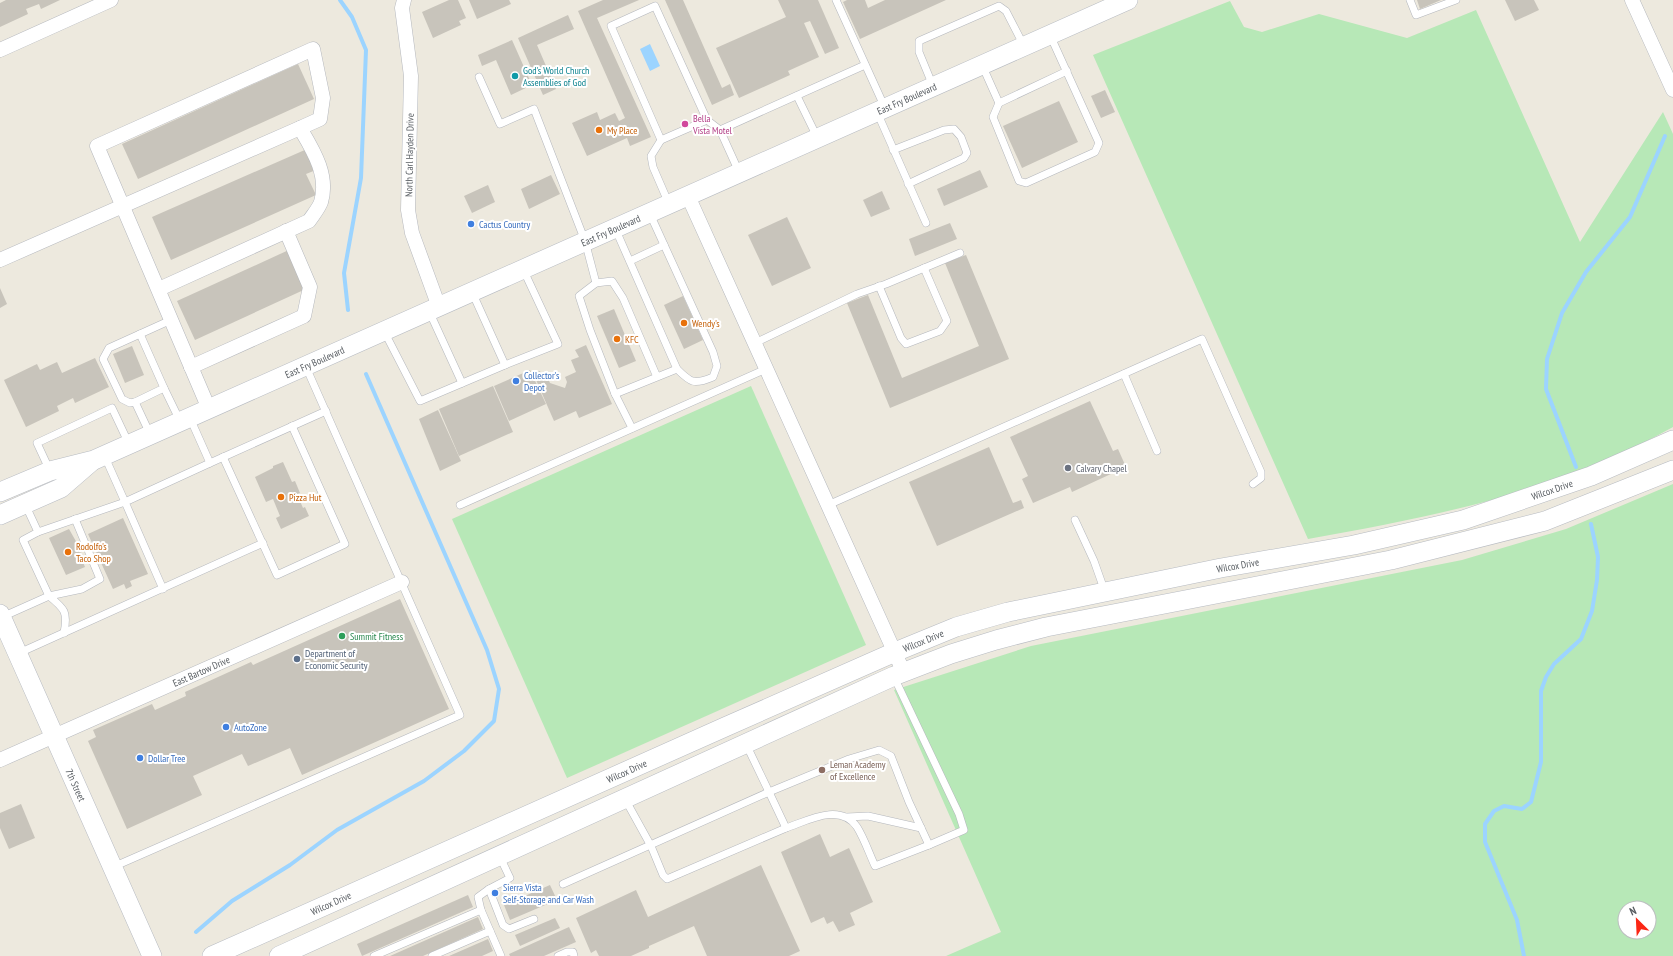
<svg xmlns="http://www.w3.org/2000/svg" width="1673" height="956" font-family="'PT Sans Narrow',sans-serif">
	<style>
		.green { fill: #b7e8b7; fill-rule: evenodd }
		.water { fill: #9cd4ff }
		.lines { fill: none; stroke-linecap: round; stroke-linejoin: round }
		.stream { stroke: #9cd4ff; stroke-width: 4 }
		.building { fill: #c8c4bb }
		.lane-casing { stroke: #b4b7bd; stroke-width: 8 }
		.street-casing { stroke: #b4b7bd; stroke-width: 15 }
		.secondary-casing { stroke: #b7bbc2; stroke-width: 20 }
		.lane { stroke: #fff; stroke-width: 7 }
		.street { stroke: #fff; stroke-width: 14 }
		.secondary { stroke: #fff; stroke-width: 19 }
		.culture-dot { fill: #0f9aa8; stroke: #fff; stroke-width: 1.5 }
		.hotel-dot { fill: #d1479c; stroke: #fff; stroke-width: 1.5 }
		.food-dot { fill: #e8710a; stroke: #fff; stroke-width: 1.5 }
		.shop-dot { fill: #3f7fe0; stroke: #fff; stroke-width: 1.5 }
		.worship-dot { fill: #6b7280; stroke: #fff; stroke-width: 1.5 }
		.leisure-dot { fill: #2e9e5b; stroke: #fff; stroke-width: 1.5 }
		.service-dot { fill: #5c6f8a; stroke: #fff; stroke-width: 1.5 }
		.education-dot { fill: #8d6e63; stroke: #fff; stroke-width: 1.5 }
		.labels { text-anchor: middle; stroke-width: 4; stroke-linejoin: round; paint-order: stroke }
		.culture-label { font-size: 10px; fill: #0d838f; stroke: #fff; text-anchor: start }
		.street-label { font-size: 10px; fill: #575c61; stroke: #fff }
		.hotel-label { font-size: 10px; fill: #b23c85; stroke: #fff; text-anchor: start }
		.food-label { font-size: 10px; fill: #c56008; stroke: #fff; text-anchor: start }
		.shop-label { font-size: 10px; fill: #366cbe; stroke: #fff; text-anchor: start }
		.worship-label { font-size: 10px; fill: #5b616d; stroke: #fff; text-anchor: start }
		.leisure-label { font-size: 10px; fill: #27864d; stroke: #fff; text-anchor: start }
		.service-label { font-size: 10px; fill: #4e5e75; stroke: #fff; text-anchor: start }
		.education-label { font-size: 10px; fill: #785e54; stroke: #fff; text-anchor: start }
	</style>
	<rect width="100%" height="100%" fill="#ede9de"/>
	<g class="green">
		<path d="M1230,1L1244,27L1262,32L1319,14L1407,38L1476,10L1580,242L1663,112L1673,134V427C1654,437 1635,448 1616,456C1519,500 1413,520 1308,539L1093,55Z"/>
		<polygon points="751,386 866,645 567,778 452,519"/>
		<path d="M1673,484V956H946L1001,932L894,690L1031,646L1462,560L1566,529ZM1625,908H1649V932H1625Z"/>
	</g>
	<polygon class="water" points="650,44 660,66 650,71 640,49"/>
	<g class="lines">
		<g class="stream">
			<polyline points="340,0 352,17 366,50 361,178 344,273 348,310"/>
			<polyline points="1576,467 1546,389 1547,359 1562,313 1586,272 1630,217 1665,136"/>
			<polyline points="196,932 232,901 290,865 337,830 424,781 464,751 494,721 499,689 487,650 366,374"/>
			<polyline points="1524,956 1517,920 1485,842 1485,824 1494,811 1504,806 1522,809 1531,802 1541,762 1541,691 1546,677 1554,664 1581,639 1592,611 1597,580 1598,557 1591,524"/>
		</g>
	</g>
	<g class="building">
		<polygon points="6,0 60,0 41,9 39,4 26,9 28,14 0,27 0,3"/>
		<polygon points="449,0 458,0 466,18 459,21 461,25 433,38 422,12"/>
		<polygon points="469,0 509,0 511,4 477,19"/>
		<polygon points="603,0 639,0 597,18 651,137 630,146 627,138 587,156 572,123 597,112 600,120 615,113 619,121 625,118 578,11"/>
		<polygon points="665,0 683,0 722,88 730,84 734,95 712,105"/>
		<polygon points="778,0 818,0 839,48 825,54 810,21 804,23 819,57 788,71 790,75 739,98 716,48 786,17"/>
		<polygon points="847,0 865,0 868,8 885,0 946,0 860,39 843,2"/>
		<polygon points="1417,0 1441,0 1420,9"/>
		<polygon points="1505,0 1534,0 1539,10 1515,21"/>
		<polygon points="568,15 574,29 537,45 556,89 543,95 518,38"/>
		<polygon points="512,40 532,85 511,95 496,60 482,66 478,55"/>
		<polygon points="298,64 314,99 138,179 122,144"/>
		<polygon points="1105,90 1115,112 1101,118 1091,96"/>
		<polygon points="1059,101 1078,142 1022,168 1003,126"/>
		<polygon points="307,149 316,170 306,174 316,195 171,260 152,217"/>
		<polygon points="980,170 988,187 944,206 937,189"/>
		<polygon points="551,175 560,194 529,209 521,189"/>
		<polygon points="488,185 495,202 472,213 464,196"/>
		<polygon points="882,191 890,209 871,217 863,200"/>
		<polygon points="787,217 811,268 772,286 748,235"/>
		<polygon points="950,223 957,239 915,256 909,239"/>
		<polygon points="291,249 308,288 195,340 177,301"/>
		<polygon points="966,255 1009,359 890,408 847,303 868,295 902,378 979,346 945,263"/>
		<polygon points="0,288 7,304 0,308"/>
		<polygon points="683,296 703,340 684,349 664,305"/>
		<polygon points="614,309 636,361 619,368 597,316"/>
		<polygon points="586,345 612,404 579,418 576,411 554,421 533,373 540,371 542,376 546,374 550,383 565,388 567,382 565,377 576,372 571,360 579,357 575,350"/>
		<polygon points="132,346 144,375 125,383 113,354"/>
		<polygon points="95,358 109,387 75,403 73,398 57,406 59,411 26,427 4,380 37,364 40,370 57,362 62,373"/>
		<polygon points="530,370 546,404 509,421 494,386"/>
		<polygon points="493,386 513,432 459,456 439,409"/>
		<polygon points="1090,401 1113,451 1118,449 1126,467 1072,492 1070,487 1033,503 1022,479 1028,476 1010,437"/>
		<polygon points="438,410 461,461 440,471 419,419"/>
		<polygon points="989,447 1013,503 1021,500 1024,508 937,546 909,482"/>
		<polygon points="283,462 292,482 295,481 300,493 297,494 303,508 305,507 309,516 281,529 276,518 280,516 273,499 266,502 255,477 273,468 273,466"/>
		<polygon points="123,518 148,574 130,581 132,586 126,589 124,584 113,589 88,534"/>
		<polygon points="69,529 82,552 79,553 85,567 66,575 49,538"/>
		<polygon points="400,599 449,709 302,775 290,748 248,766 242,754 193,776 202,795 127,829 88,741 96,737 93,730 152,704 155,710 186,696 185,692 251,662 253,665"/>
		<polygon points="21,804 35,838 9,849 0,828 0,813"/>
		<polygon points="820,834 830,857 849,848 873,902 850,913 855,925 839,932 833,921 827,924 824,917 811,923 781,852"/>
		<polygon points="761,865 800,951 789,956 707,956 694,926 649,946 649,948 631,956 599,956 596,950 591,953 576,918 636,890 648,917"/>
		<polygon points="550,885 557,900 510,920 504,905"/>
		<polygon points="468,895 473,907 362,956 357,944"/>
		<polygon points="478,917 483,929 423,956 390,956"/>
		<polygon points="555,918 560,928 520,946 515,935"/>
		<polygon points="569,927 576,942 544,956 510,956 509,954"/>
		<polygon points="488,939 493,951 482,956 449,956"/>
	</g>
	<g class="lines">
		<defs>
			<g id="lane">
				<polyline points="836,0 885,108"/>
				<polyline points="1410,0 1416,15 1456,0"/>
				<polyline points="982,65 999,103 993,117 1019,181 1026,183 1095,152 1099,143 1050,35"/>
				<polyline points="479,77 500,124 534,109 585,241 596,283"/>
				<polyline points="933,86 919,52 919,41 999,6 1006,11 1024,46"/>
				<polyline points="797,96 817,137"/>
				<polyline points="999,103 1067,71"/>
				<polyline points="877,112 926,223"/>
				<polyline points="720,130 865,65"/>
				<polyline points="661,140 611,26 655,6 707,120 720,130 739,172"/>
				<polyline points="893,150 944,130 954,129 961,137 967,153 964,158 908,184"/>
				<polyline points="669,204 653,167 651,156 661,140 707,120"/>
				<path d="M615,228L677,369C691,383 694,385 713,377L717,366L713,352L650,214"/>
				<polyline points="630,261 664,245"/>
				<polyline points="879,286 901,338 906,344 940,331 947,321 924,268"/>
				<polyline points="429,311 462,383"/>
				<polyline points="384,331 420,401 505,365 472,292"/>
				<polyline points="140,334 164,388 135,402 150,434"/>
				<polyline points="755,343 857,294 886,284 960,253"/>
				<polyline points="505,365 558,344 523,269"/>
				<polyline points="1124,374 1157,451"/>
				<polyline points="657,377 623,298 612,281 596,283 579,296 590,330 615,394 677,369"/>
				<polyline points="164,388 180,421"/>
				<polyline points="615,394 632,428"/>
				<polyline points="135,402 130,403 122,399 103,359 109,348 171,320"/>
				<polyline points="223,457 277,575 345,544 292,426"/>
				<polyline points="210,463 326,411"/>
				<polyline points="50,471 37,443 112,408 129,444"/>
				<polyline points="460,505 766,369"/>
				<polyline points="828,505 1202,339 1261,472 1261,478 1253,484"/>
				<polyline points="1075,520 1094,561 1105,592"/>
				<polyline points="38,532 125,502 105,457"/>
				<polyline points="163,589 125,502 210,463 190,418"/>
				<polyline points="49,596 82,589 100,579 75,519"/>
				<path d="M49,596C65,609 68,612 64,633"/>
				<polyline points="2,617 49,596 23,540 38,532 25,504"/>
				<polyline points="19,653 263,543"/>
				<polyline points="746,744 769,792 849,759 879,750 891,756 909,802 929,845 964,830 959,814 894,677"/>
				<polyline points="625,799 651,846 663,875 667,879 786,828"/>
				<polyline points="847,817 868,816 921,828"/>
				<polyline points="500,857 510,878 489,889 478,897 481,910 501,956"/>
				<polyline points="113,867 460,715 306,367"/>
				<path d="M563,884L769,792L786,828C807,821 840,802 857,827C864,838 869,853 875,866L929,845"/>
				<polyline points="489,889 503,925 509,929 534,919"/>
				<polyline points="374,956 481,910"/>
				<polyline points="432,956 490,931"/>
				<polyline points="558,956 567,952 573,952 574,956"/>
			</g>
			<g id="street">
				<polyline points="404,0 402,8 411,76 408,210 412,233 439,307"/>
				<polyline points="1632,0 1673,90"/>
				<polyline points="0,50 111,0"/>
				<polyline points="688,196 904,673"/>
				<path d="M0,260L300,128L320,119L323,98L313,49L97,146C135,234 171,321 209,409"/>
				<path d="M159,289L309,221C313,215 319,208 321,202C329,175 313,150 300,128"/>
				<polyline points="191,367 304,316 310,287 286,231"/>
				<path id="s1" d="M0,760L402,582"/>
			</g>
			<g id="secondary">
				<path id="s2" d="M0,492L50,471L94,460L1128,0"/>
				<polyline points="0,515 61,488 91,462"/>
				<path id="s3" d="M0,614L152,956"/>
				<path id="s4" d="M212,956L725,727L895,652L956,627L1008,612L1221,568L1354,545L1463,520L1591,476L1673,440"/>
				<polyline points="279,956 894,676 951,654 996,640 1046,627 1391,560 1545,521 1673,470"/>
			</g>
		</defs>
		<use href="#lane" class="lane-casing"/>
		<use href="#street" class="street-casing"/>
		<use href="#secondary" class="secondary-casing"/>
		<use href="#lane" class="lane"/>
		<use href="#street" class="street"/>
		<use href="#secondary" class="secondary"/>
	</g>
	<circle class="culture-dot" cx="515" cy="76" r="4"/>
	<circle class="hotel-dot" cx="685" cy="124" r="4"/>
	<g class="food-dot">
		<circle cx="599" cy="130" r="4"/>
		<circle cx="684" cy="323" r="4"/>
		<circle cx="617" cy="339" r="4"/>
		<circle cx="281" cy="497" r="4"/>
		<circle cx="68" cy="552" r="4"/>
	</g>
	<g class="shop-dot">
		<circle cx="471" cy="224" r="4"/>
		<circle cx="516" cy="381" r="4"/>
		<circle cx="226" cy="727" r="4"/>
		<circle cx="140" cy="758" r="4"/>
		<circle cx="495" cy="893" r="4"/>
	</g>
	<circle class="worship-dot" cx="1068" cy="468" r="4"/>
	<circle class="leisure-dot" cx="342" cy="636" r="4"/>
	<circle class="service-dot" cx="297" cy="659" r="4"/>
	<circle class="education-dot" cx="822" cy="770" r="4"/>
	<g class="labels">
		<g class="culture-label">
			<text x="523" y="74">God's World Church<tspan x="523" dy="12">Assemblies of God</tspan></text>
		</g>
		<g class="street-label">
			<text dy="4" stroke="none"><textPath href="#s2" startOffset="989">East Fry Boulevard</textPath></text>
			<text transform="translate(409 155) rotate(-89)" y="4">North Carl Hayden Drive</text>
			<text dy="4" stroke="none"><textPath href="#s2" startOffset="665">East Fry Boulevard</textPath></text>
			<text dy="4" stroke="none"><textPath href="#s2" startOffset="341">East Fry Boulevard</textPath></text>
			<text dy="4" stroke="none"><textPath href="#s4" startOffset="1426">Wilcox Drive</textPath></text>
			<text dy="4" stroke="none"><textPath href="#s4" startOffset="1102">Wilcox Drive</textPath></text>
			<text dy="4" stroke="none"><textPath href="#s4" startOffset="778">Wilcox Drive</textPath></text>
			<text dy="4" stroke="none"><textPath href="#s1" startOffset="220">East Bartow Drive</textPath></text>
			<text dy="4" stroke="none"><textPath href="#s4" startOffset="454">Wilcox Drive</textPath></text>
			<text dy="4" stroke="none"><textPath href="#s3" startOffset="187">7th Street</textPath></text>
			<text dy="4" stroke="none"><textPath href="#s4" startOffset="130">Wilcox Drive</textPath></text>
		</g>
		<g class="hotel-label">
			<text x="693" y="122">Bella<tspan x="693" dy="12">Vista Motel</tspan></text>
		</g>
		<g class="food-label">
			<text x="607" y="134">My Place</text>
			<text x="692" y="327">Wendy's</text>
			<text x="625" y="343">KFC</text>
			<text x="289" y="501">Pizza Hut</text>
			<text x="76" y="550">Rodolfo's<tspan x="76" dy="12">Taco Shop</tspan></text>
		</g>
		<g class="shop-label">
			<text x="479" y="228">Cactus Country</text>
			<text x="524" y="379">Collector's<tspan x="524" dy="12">Depot</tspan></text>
			<text x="234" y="731">AutoZone</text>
			<text x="148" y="762">Dollar Tree</text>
			<text x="503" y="891">Sierra Vista<tspan x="503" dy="12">Self-Storage and Car Wash</tspan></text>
		</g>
		<g class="worship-label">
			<text x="1076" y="472">Calvary Chapel</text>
		</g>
		<g class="leisure-label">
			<text x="350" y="640">Summit Fitness</text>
		</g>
		<g class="service-label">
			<text x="305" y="657">Department of<tspan x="305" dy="12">Economic Security</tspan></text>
		</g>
		<g class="education-label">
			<text x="830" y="768">Leman Academy<tspan x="830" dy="12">of Excellence</tspan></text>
		</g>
	</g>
	<g transform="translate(1637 920) rotate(336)"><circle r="19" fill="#ffffff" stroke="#bcbec0"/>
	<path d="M0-3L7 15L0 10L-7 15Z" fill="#fb2715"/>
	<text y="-6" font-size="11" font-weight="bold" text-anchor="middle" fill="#575c61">N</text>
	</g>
</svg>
